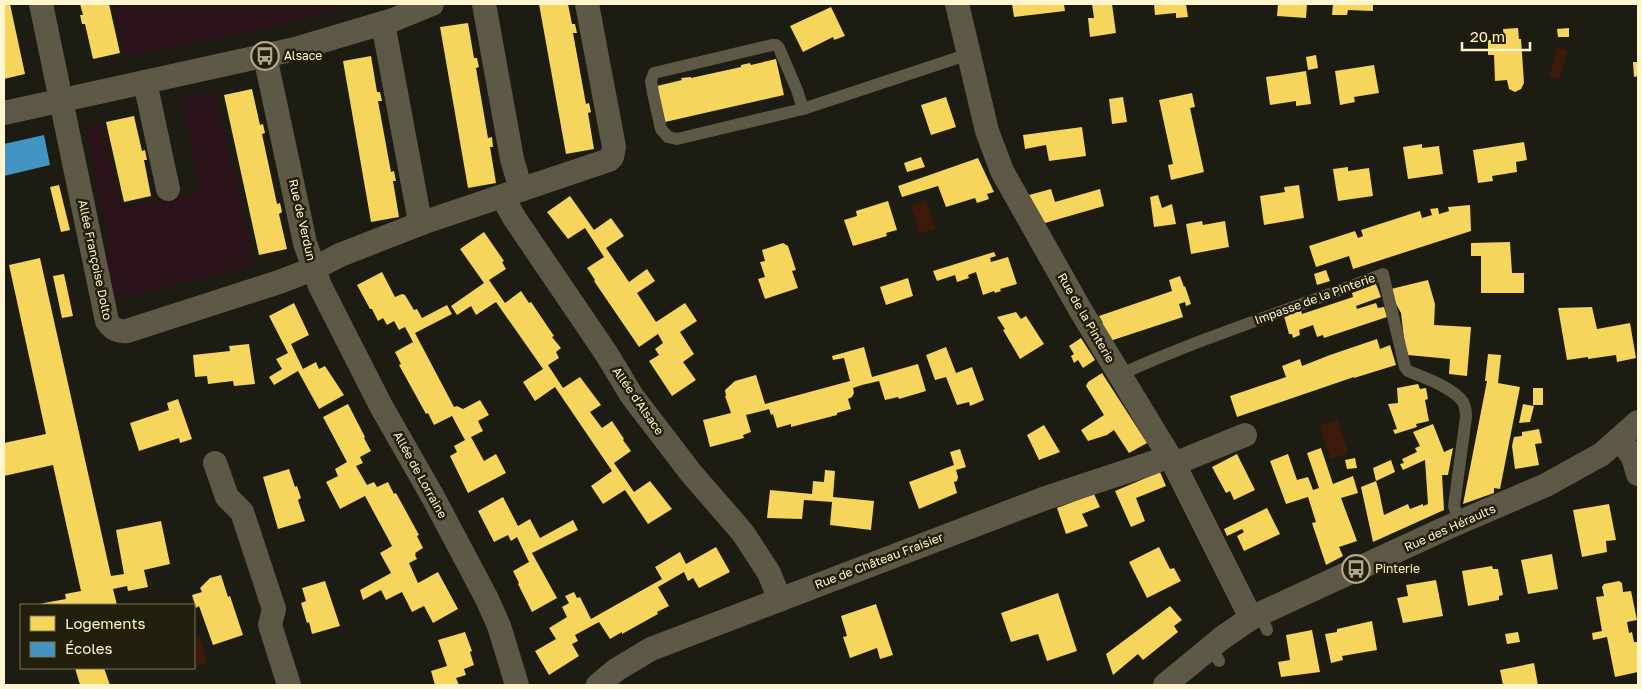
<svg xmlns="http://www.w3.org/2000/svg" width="1642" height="689" font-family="'Golos Text',sans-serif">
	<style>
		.green { fill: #2a1219 }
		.water { fill: #3d1a0a }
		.homes { fill: #f6d55c }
		.schools { fill: #4393c3 }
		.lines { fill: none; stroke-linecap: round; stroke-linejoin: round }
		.lane { stroke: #5e5846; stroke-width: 12 }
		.street { stroke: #5e5846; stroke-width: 24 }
		.labels { text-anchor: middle; stroke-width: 5; stroke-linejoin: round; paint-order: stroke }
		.poi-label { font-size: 12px; fill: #fff5ce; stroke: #221f0d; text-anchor: start }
		.street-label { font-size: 12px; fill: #fff5ce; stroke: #221f0d }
	</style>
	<rect width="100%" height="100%" fill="#1d1c12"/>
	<g class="green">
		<polygon points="113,4 355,4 343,9 277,26 125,57"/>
		<polygon points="216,92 255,265 110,301 101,256 110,252 85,127 103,122 122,206 201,192 180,99"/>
	</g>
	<g class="water">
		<polygon points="1558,47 1568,51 1559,79 1549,76"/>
		<polygon points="926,200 935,228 920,234 911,205"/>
		<polygon points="1338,420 1348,453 1331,459 1320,426"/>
		<polygon points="199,636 207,663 195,667 194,661 194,637"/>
	</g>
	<g class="homes">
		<polygon points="4,4 10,4 25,74 4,79"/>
		<polygon points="80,4 109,4 120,53 93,59 85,24 82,24 80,15 83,15"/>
		<polygon points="539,4 568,4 572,24 575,24 577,33 573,33 586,104 589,103 591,112 588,113 594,149 566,154"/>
		<polygon points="1012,4 1064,4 1065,11 1014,17"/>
		<polygon points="1092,4 1112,4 1116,33 1090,37 1088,18 1094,18"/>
		<polygon points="1154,4 1186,4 1188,17 1176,18 1176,13 1155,15"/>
		<polygon points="1278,4 1307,4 1306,18 1277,16"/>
		<polygon points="1333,4 1373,4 1373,11 1348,10 1347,15 1332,15"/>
		<polygon points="831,7 845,36 834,40 833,37 803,52 790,26"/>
		<polygon points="468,23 474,58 477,58 479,67 476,68 488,138 492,137 493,147 490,147 496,183 468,188 440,27"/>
		<polygon points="1518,28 1519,39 1521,39 1524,83 1521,89 1515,92 1509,89 1507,80 1495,81 1494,55 1488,55 1488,40 1504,40 1503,29"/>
		<polygon points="1569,28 1569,37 1558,37 1557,29"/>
		<polygon points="1316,55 1318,68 1308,70 1306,57"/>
		<polygon points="371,56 377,92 380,92 382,101 378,101 391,172 394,171 396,181 393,181 399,217 371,222 343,61"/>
		<polygon points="776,59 784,95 665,122 657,86 682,80 681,78 691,77 691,78 741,67 741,65 750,63 751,65"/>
		<polygon points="1633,62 1638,62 1638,76 1634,77"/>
		<polygon points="1374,65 1379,93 1354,97 1355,102 1340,105 1335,71"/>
		<polygon points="1306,71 1311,104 1296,106 1296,101 1270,105 1266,77"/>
		<polygon points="252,89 260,125 263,124 265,133 262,134 277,204 280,203 282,212 279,214 287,249 259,255 224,95"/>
		<polygon points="1192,93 1195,107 1190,108 1204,172 1171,180 1168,165 1173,164 1159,100"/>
		<polygon points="946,97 956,127 931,135 921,105"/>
		<polygon points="1123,97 1127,122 1112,124 1109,99"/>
		<polygon points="134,116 142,151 145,150 147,160 144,160 151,196 124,202 106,122"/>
		<polygon points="1082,127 1086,156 1049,161 1046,145 1025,149 1023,135"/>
		<polygon points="1524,142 1527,160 1516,162 1517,172 1492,176 1493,181 1478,183 1473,150"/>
		<polygon points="1422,144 1422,148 1439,146 1443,174 1408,179 1403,147"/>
		<polygon points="921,157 925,167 907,172 904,163"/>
		<polygon points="978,158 994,192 987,194 989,199 977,203 975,198 946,207 938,186 902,197 898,186"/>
		<polygon points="1348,167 1348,171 1369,168 1373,196 1338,201 1333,169"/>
		<polygon points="59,185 70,230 61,232 50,187"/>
		<polygon points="1299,185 1304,218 1264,225 1260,196 1285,192 1284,187"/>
		<polygon points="1051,189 1055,202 1100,189 1104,206 1045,223 1029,195"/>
		<polygon points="1158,195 1162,208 1172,204 1176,224 1154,227 1150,197"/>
		<polygon points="570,196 594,230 611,218 624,236 606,248 629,282 647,269 655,281 637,293 656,322 685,303 697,321 680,332 694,354 683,362 696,380 672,396 649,361 659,355 655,349 663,343 658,334 639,347 594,281 595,280 587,268 604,257 585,228 568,239 547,212"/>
		<polygon points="888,201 897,230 886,233 887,236 853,246 844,220 857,216 856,211"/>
		<polygon points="1470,205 1471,231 1353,269 1349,256 1316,267 1309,246 1355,231 1358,238 1363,236 1361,230 1420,211 1422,218 1432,215 1430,209 1438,208 1439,214 1449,211 1448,207"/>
		<polygon points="1202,221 1203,225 1225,221 1229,247 1191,254 1186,224"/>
		<polygon points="484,232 504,261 502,262 506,269 489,280 505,303 521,291 529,303 531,302 554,336 552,337 561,348 556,352 559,358 548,365 563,388 580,377 601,405 590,412 602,428 612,421 624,439 623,440 631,451 614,463 634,492 650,481 672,509 648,524 625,490 603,504 591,486 612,471 555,387 535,401 523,382 543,369 496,302 476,315 471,306 457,315 451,306 484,283 460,249"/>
		<polygon points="1510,242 1512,273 1524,273 1524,293 1481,293 1481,256 1471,256 1471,243"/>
		<polygon points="783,243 788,246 796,270 792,271 798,288 765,299 758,279 765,277 760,262 765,261 762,250"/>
		<polygon points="994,252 996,256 990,258 991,262 1008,257 1017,284 1000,289 1001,291 995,293 994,291 983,295 976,272 968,275 969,278 957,282 955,275 937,281 933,271"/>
		<polygon points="40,258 111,576 124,574 116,530 161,521 170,564 144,570 148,587 128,591 127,586 113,589 117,605 37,605 44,603 66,599 65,594 81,591 53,465 4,476 4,443 46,434 9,265"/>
		<polygon points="1326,270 1330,281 1317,285 1314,274"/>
		<polygon points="382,272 395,297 402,294 405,295 414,310 417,309 422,318 447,305 452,314 415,333 454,407 457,406 463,409 480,400 489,415 478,421 483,431 471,437 484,461 496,454 506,473 468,493 450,456 457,452 454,446 465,440 460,431 452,416 434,425 428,413 426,414 399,365 401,364 395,352 413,342 405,327 399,330 394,321 387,325 383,318 378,321 372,309 370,309 357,285"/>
		<polygon points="64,274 73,316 62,318 53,276"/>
		<polygon points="1180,276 1184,287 1185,286 1191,304 1186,306 1185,302 1179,304 1183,317 1110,341 1100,324 1103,323 1099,316 1172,291 1169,280"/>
		<polygon points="908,278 913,296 886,305 880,287"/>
		<polygon points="1428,280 1435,304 1434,325 1471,327 1467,376 1449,374 1450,359 1408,355 1405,347 1401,313 1394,300 1391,289"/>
		<polygon points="1376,284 1381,297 1356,306 1357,309 1376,303 1378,308 1384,307 1387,317 1324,338 1323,335 1317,337 1313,325 1299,330 1300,335 1293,338 1292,334 1289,334 1284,316 1301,310 1302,314 1353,297 1352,293"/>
		<polygon points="294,303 309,335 291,344 303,369 316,362 319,369 325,366 344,395 319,409 298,371 274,385 269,377 282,369 276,359 288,353 269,316"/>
		<polygon points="1592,307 1597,329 1630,323 1636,358 1617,362 1616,355 1588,359 1588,357 1567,360 1558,308"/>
		<polygon points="1016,312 1021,319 1026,316 1044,344 1020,359 1003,330 1005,329 997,317"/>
		<polygon points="1081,338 1095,360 1083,368 1078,360 1074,363 1071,356 1074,354 1069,346"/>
		<polygon points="1377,339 1380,349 1390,345 1396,365 1354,378 1354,377 1237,417 1230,396 1286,377 1282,366 1300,359 1302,366 1330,355"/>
		<polygon points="249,344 255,384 234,386 233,381 208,384 207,376 195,377 193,355 230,351 229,346"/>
		<polygon points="864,347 872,377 918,364 926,391 899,399 898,397 885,400 879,381 862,385 853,388 854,393 852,397 848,399 851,409 837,413 837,415 791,427 791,424 777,428 773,414 771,415 769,409 766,410 746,415 751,432 743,435 744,438 710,447 703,420 731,413 725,396 726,396 725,390 735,381 756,375 765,404 850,381 844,358 833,360 832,356"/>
		<polygon points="946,347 956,373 972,367 984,400 970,406 969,402 957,405 946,377 935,380 926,355"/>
		<polygon points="1488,354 1501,355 1498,383 1520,387 1500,489 1494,488 1494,493 1463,504 1487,381 1485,381"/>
		<polygon points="1102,373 1147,443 1129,453 1114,430 1107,435 1088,441 1081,430 1104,415 1086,386 1088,382"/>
		<polygon points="1418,384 1420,389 1426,388 1428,399 1425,400 1429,421 1416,424 1417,427 1395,434 1393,430 1397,429 1388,404 1398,403 1397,388"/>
		<rect x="1533" y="388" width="10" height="17"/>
		<polygon points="178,399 192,439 180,443 179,438 139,451 130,423 169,410 167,403"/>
		<polygon points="348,404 365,437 364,438 371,451 360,457 363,463 356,466 367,485 374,482 377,487 388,482 394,494 396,493 419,535 417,536 423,548 415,553 416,554 415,555 417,559 409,563 418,583 438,572 458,609 433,623 424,606 412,612 402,592 386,600 381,590 363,600 360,590 391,573 380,553 392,546 365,496 340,509 326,482 338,476 335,469 347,462 323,417"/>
		<polygon points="1523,404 1534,406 1530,422 1519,423"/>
		<polygon points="1433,424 1444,452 1453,448 1448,475 1442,475 1444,510 1373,542 1361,487 1376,481 1379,491 1384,515 1408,504 1410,509 1423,504 1423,506 1428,504 1425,460 1403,470 1400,464 1404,463 1402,459 1417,452 1415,448 1420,446 1413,432"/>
		<polygon points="1044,425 1060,452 1039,460 1027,435"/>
		<polygon points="1539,429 1542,443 1535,444 1539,465 1515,469 1512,446 1514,437 1522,436 1522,432"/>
		<polygon points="1321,448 1333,484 1353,476 1358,493 1341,498 1357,541 1339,547 1343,556 1326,565 1312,523 1316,522 1308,497 1286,504 1270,461 1288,454 1297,480 1308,477 1313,490 1319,488 1307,453"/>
		<polygon points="960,449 966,467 956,470 958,477 957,481 954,482 957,493 919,509 909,482 954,465 950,452"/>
		<polygon points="1237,454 1255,490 1234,500 1230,491 1226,493 1212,467"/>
		<polygon points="1355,458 1357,468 1347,469 1345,460"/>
		<polygon points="1391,460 1395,472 1376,481 1373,468"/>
		<polygon points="289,469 295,487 297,486 301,498 298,500 305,521 278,529 263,477"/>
		<polygon points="825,470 835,471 833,497 874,501 871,530 830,525 832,502 804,500 802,519 767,518 770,490 812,494 813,481 824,482"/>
		<polygon points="1160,472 1166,486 1136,498 1145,521 1131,527 1115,491"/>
		<polygon points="1094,494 1100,507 1082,514 1088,526 1066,534 1057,508"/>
		<polygon points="503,497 518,526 530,519 540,538 573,520 578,530 532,553 557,598 532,612 518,584 519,583 513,571 529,562 517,537 511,541 508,535 494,542 478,511"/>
		<polygon points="1609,504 1616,540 1606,541 1607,552 1582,557 1573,510"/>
		<polygon points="1267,508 1280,534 1244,551 1237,536 1244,532 1242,529 1227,536 1224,529"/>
		<polygon points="716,547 730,572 699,588 693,578 688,581 684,572 658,587 669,606 657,612 658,614 622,634 622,632 610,639 599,622 575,635 578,641 572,644 579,656 549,675 535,651 556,639 549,628 567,617 562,607 569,603 565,596 574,592 577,598 580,597 591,619 662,579 655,567 680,552 686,564"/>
		<polygon points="1159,547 1170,569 1174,568 1181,581 1147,598 1129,562"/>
		<polygon points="1552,554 1558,589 1528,594 1521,560"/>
		<polygon points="1492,566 1493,569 1498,569 1503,595 1499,596 1499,600 1468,606 1462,571"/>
		<polygon points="221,575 228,597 230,596 243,635 213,645 199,606 196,608 192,595 202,592 200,588 210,578"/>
		<polygon points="1436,580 1443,616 1403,623 1397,598 1408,596 1406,585"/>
		<polygon points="325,581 340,626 312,634 309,622 307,623 301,603 306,601 302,588"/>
		<polygon points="1619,581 1622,583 1623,592 1631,591 1637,620 1627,622 1629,633 1632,632 1634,642 1638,642 1638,672 1615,677 1607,637 1593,640 1592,633 1602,631 1596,597 1604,596 1602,587 1604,584"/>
		<polygon points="1058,593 1077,651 1047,661 1038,634 1011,642 1001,613"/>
		<polygon points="876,604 893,655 880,659 877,648 850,658 843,637 847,636 841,616"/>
		<polygon points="1170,606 1182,620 1174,626 1178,632 1143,660 1138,654 1113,675 1106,654"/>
		<polygon points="1372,621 1377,650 1342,656 1343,660 1331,663 1325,634 1337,632 1337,629"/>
		<polygon points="1312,630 1320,672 1281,677 1278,662 1290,660 1286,635"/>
		<polygon points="465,632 472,651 470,652 474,665 464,669 466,675 456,678 459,685 435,685 431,671 447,666 438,640"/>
		<polygon points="1518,632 1520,642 1507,644 1505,634"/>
		<polygon points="1534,663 1538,685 1503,685 1500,670"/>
		<polygon points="75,668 104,668 110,685 80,685"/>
	</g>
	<polygon class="schools" points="44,135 50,165 4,176 4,144"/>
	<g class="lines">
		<g class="lane">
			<polyline points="803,109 797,90 779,48 776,45 772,45 654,73 651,81 653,93 661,129 668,137 677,139 803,109 957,58 969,57"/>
			<path d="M1119,375C1205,336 1295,308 1383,274L1405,367L1408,371C1423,377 1454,388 1463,402C1465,406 1466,412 1466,417L1454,506L1460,523"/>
			<polyline points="1260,614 1267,630"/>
			<polyline points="1211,648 1219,661"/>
		</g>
		<g class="street">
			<path d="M41,4L107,321C112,329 117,332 127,331L279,282L313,269L340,255L422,223L609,160L612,157L614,147L587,4"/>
			<polyline points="484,4 512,159 521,190"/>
			<polyline points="957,4 987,131 1002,171 1081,311 1174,464 1251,618"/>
			<polyline points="383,23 418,211 422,223"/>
			<polyline points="265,56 305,243 320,286 381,406 433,497 487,599 499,626 517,685"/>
			<polyline points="145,82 168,189"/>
			<polyline points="4,113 295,49 393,20 432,4"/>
			<polyline points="505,196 507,205 515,219 606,353 632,396 691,473 743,533 769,573 780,600"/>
			<polyline points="1620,439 1633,457 1638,474"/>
			<polyline points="215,463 227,497 242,512 274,609 270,625 289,685"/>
			<polyline points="1174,464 1245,435"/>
			<polyline points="598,685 616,670 651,649 1043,499 1152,463 1169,456"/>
			<polyline points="1165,685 1222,638 1251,618 1444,529 1546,485 1602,454 1638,422"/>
		</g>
	</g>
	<defs>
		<symbol id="bus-ring" viewBox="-11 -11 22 22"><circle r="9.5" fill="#221f0d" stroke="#b0a98c" stroke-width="1.5"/><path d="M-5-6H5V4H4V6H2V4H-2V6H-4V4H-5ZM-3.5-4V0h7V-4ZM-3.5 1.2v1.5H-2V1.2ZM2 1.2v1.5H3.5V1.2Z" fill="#b0a98c"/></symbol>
	</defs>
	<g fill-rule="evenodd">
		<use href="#bus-ring" x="249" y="40" width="32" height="32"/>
		<use href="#bus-ring" x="1340" y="553" width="32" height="32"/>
	</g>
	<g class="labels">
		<g class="poi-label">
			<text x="284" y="60">Alsace</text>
			<text x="1375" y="573">Pinterie</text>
		</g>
		<g class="street-label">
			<text transform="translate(302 220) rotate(77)" y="4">Rue de Verdun</text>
			<text transform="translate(95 260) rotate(78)" y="4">Allée Françoise Dolto</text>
			<text transform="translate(1315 299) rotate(-20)" y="4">Impasse de la Pinterie</text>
			<text transform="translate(1086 318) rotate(60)" y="4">Rue de la Pinterie</text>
			<text transform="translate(638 401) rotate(55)" y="4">Allée d'Alsace</text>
			<text transform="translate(420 475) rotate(61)" y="4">Allée de Lorraine</text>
			<text transform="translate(1450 528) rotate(-24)" y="4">Rue des Héraults</text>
			<text transform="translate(879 561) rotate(-21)" y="4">Rue de Château Fraisier</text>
		</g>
	</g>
	<rect width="1642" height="689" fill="none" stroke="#fff5ce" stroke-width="10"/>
	<rect x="20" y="604" width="175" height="65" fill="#221f0d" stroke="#7a755a"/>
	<rect x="30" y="616" width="25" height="15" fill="#f6d55c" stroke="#7a755a"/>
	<text x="65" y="629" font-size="15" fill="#fff5ce">Logements</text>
	<rect x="30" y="642" width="25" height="15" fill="#4393c3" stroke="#7a755a"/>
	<text x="65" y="654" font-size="15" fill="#fff5ce">Écoles</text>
	<path d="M1462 42v8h68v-8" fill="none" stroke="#fff5ce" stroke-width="2.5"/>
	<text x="1470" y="42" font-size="15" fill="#fff5ce" stroke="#221f0d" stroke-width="4" paint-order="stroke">20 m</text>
</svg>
